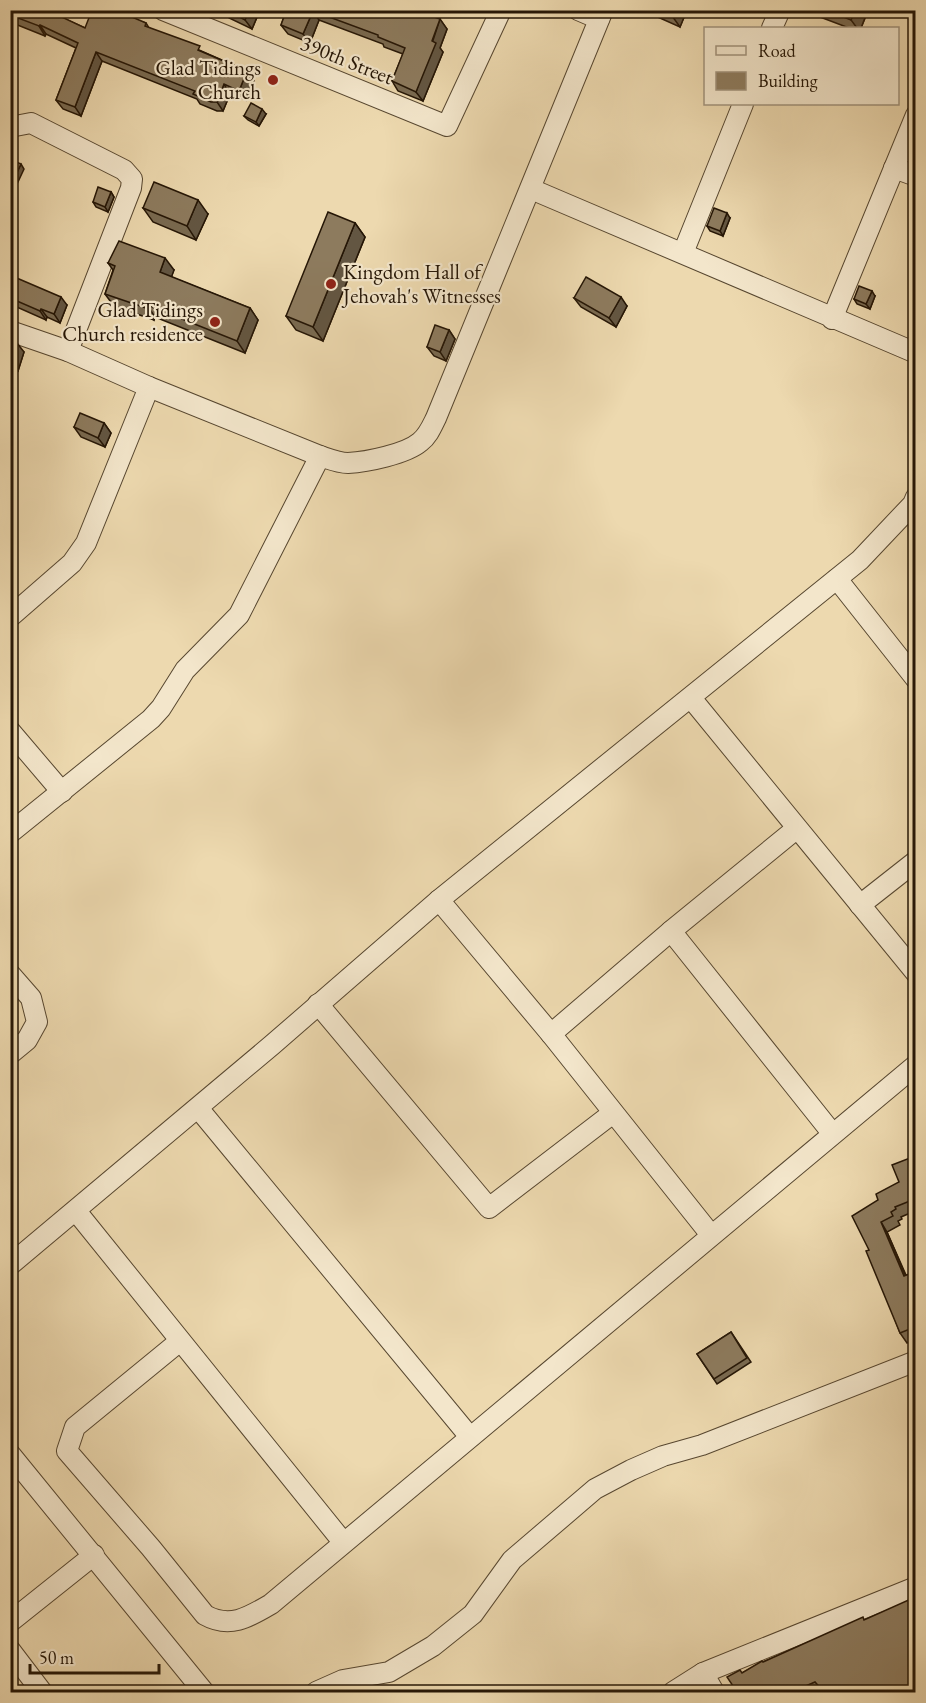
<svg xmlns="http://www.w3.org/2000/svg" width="926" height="1703" font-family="'EB Garamond',serif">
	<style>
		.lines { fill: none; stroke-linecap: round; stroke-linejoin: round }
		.minor-casing { stroke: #574730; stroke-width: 22 }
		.minor { stroke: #f3e6cb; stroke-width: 20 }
		.wall { fill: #796a51; stroke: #251606; stroke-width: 1.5 }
		.shaded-wall { fill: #635642; stroke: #251606; stroke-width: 1.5 }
		.building { fill: #8d7b5e; stroke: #251606; stroke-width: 1.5 }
		.poi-dot { fill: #8f2418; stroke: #f3e6cb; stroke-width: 2 }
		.labels { text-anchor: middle; stroke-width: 4.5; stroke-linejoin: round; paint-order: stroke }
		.street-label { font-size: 21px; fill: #251606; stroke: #f3e6cb }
		.poi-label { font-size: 21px; fill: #251606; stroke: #f3e6cb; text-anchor: end }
	</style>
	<rect width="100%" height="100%" fill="#edd9af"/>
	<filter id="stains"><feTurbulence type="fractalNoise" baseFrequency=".00333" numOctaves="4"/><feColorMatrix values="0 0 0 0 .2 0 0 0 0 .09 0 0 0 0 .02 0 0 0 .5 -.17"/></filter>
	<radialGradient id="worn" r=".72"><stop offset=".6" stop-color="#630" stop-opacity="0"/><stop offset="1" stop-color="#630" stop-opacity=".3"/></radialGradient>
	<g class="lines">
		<defs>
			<g id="minor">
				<polyline points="163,10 447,126 501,10"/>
				<polyline points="578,10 599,19"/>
				<polyline points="772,28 780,10"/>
				<polyline points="10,127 31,123 124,170 132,179 131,188 68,351"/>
				<polyline points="894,168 916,176"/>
				<polyline points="531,189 916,353"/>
				<polyline points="683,253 743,104"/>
				<polyline points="832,319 916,115"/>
				<path d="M10,331L68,351L149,387L320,456C329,459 339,463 348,463C367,462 406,454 420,442C428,436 432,426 436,418L603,10"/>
				<polyline points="837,579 916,679"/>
				<polyline points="10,617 72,563 86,543 149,387"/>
				<polyline points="691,698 916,973"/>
				<polyline points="10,731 62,792"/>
				<polyline points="10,833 151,719 161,708 185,670 239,615 320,456"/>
				<polyline points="439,900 551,1034 711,1235"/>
				<polyline points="860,905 916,861"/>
				<polyline points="671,931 832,1133"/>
				<polyline points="10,974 31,998 37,1022 27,1040 10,1054"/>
				<polyline points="318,1004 489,1208 613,1113"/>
				<polyline points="551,1034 671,931 796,829"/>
				<polyline points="198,1108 470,1437"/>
				<polyline points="76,1211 343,1542"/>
				<polyline points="10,1265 272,1045 439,900 860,560 913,504 916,497"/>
				<path d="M180,1341L75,1427L67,1451L151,1548L205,1615C230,1629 249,1617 271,1604L916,1065"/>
				<polyline points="10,1454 204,1692"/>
				<polyline points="10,1622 94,1555"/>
				<polyline points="10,1650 42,1692"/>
				<polyline points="703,1673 714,1692"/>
				<polyline points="316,1692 343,1680 389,1672 433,1646 473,1614 512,1560 595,1489 631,1470 663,1456 702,1445 916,1361"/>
				<polyline points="673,1692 703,1673 916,1587"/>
			</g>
		</defs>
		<use href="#minor" class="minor-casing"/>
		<use href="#minor" class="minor"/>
	</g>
	<g class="wall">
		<polygon points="10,10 55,10 54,14 85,28 123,17 146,23 149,28 247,71 254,80 246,100 230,94 223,111 217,111 200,104 197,99 102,61 81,116 63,109 56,100 76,48 46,34 45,36 10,22"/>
		<polygon points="224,10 260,10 252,29 229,18"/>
		<polygon points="269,10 433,10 447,29 440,48 443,52 423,101 398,91 392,81 403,54 384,47 383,44 319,20 310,43 288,34 281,25 284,17"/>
		<polygon points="642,10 687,10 680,27"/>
		<polygon points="805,10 868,11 861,28 849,28 807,12"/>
		<polygon points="266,114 259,126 248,120 244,116"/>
		<polygon points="111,192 114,197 108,212 96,207 93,202"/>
		<polygon points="143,208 208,214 196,240 153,222"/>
		<polygon points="730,218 723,236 710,231 707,226"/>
		<polygon points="355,223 365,237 323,341 296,330 286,316"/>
		<polygon points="108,263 174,270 171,277 250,308 258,320 245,353 155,317 154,320 114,306 105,294 113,270"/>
		<polygon points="10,281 67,305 60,323 47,317 46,320 10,304"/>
		<polygon points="875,296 870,309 857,304 854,299"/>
		<polygon points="574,298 627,306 616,327 581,307"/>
		<polygon points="449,330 455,339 446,361 434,356 427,347"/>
		<polygon points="10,341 24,352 18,371 10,369"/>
		<polygon points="104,423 111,433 105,447 81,437 74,427"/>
		<polygon points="915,1156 915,1211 901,1217 902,1219 898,1221 900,1225 887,1232 906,1275 915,1275 915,1339 907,1343 900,1333 869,1250 878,1200 899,1182"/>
		<polygon points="731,1332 751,1362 717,1384 697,1354"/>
		<polygon points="915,1603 915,1692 823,1692 821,1691 817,1692 737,1692 742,1673 763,1662 865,1620"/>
	</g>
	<g class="shaded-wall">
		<polygon points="249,10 260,10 252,29 245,20"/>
		<polygon points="433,10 440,20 431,16"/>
		<polygon points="671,10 687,10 680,27 670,13"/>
		<polygon points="855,10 868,10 861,28 857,28 851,20"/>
		<polygon points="313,11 319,20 310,43 303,34"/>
		<polygon points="440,19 447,29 440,48 443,52 423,101 416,92"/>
		<polygon points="40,25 46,34 45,36 39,26"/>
		<polygon points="96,52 102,61 81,116 75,107"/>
		<polygon points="247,71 254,80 246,100 239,91"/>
		<polygon points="224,84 230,94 223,111 217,102"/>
		<polygon points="262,109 266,114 259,126 256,122"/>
		<polygon points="21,164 24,169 10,199 10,187"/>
		<polygon points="111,192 114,197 108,212 105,207"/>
		<polygon points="198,200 208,214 196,240 187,226"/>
		<polygon points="727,213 730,218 723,236 720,231"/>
		<polygon points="355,223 365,237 323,341 313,327"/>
		<polygon points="165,258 174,270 169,284 160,272"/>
		<polygon points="872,291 875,296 870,309 866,304"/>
		<polygon points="61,297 67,305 60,323 54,314"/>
		<polygon points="621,297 627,306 616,327 609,318"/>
		<polygon points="147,305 155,317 154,320 146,308"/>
		<polygon points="250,308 258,320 245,353 237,341"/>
		<polygon points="41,309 47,317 46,320 40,311"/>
		<polygon points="449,330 455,339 446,361 440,352"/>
		<polygon points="17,343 24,352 18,371 11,362"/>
		<polygon points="104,423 111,433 105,447 98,438"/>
		<polygon points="881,1222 887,1232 910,1286 904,1276"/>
		<polygon points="909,1644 915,1653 915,1667"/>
	</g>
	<g class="building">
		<polygon points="10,10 47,10 85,28 92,10 107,10 123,17 125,14 146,23 145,26 200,46 198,50 247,71 239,91 224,84 217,102 211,102 193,94 195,91 96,52 75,107 56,100 78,43 40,25 39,26 10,15"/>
		<polygon points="226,10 249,10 245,20"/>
		<polygon points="284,10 433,10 431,16 440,19 432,41 436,43 416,92 392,81 405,48 378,37 378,35 313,11 303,34 281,25 286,11"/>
		<polygon points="826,10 855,10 851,20"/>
		<polygon points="251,103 262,109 256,122 244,116"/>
		<polygon points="10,159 21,164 10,187"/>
		<polygon points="154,182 198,200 187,226 143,208"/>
		<polygon points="98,187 111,192 105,207 93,202"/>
		<polygon points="714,208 727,213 720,231 707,226"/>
		<polygon points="328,212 355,223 313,327 286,316"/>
		<polygon points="119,241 165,258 160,272 250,308 237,341 147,305 146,308 105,294 115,266 108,263"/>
		<polygon points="12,276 61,297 54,314 41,309 40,311 10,298 10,281"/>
		<polygon points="586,277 621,297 609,318 574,298"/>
		<polygon points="859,286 872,291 866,304 854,299"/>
		<polygon points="435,325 449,330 440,352 427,347"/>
		<polygon points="10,341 17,343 11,362 10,362"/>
		<polygon points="80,413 104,423 98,438 74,427"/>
		<polygon points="915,1156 915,1199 895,1207 896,1209 891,1212 893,1216 881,1222 904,1276 914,1272 915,1277 915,1327 900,1333 866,1251 869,1250 852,1216 878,1200 876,1194 899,1182 892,1165"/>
		<polygon points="731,1332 747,1358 714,1379 697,1354"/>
		<polygon points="913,1598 915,1605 915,1641 909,1644 915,1667 915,1692 824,1692 815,1682 792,1692 737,1692 727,1677 740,1670 742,1673 762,1661 763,1662 863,1617 864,1620"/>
	</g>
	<g class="poi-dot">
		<circle cx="273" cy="80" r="6"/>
		<circle cx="331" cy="284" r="6"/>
		<circle cx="215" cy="322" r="6"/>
	</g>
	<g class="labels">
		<g class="street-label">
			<text transform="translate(347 60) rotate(22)" y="7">390th Street</text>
		</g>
		<g class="poi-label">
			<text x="261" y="75">Glad Tidings<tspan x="261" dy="24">Church</tspan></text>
			<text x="343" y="279" text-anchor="start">Kingdom Hall of<tspan x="343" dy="24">Jehovah's Witnesses</tspan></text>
			<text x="203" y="317">Glad Tidings<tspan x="203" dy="24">Church residence</tspan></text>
		</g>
	</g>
	<rect width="926" height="1703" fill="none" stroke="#edd9af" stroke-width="36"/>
	<rect x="12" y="12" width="902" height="1679" fill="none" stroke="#251606" stroke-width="3"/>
	<rect x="18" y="18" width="890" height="1667" fill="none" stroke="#251606" stroke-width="1.5"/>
	<rect x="704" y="27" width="195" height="78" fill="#f3e6cb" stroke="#a1937c" stroke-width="1.5"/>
	<rect x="716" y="46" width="30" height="9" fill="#f3e6cb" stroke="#a1937c" stroke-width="1.5"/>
	<text x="758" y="57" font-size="18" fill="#251606">Road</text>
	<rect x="716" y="72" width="30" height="18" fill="#8d7b5e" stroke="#a1937c" stroke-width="1.5"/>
	<text x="758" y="87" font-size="18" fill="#251606">Building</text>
	<path d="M30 1664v9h129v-9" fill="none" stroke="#251606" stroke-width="3"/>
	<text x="39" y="1664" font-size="18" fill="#251606" stroke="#f3e6cb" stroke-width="4.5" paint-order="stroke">50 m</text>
	<rect width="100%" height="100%" filter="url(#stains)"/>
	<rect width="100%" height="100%" fill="url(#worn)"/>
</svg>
